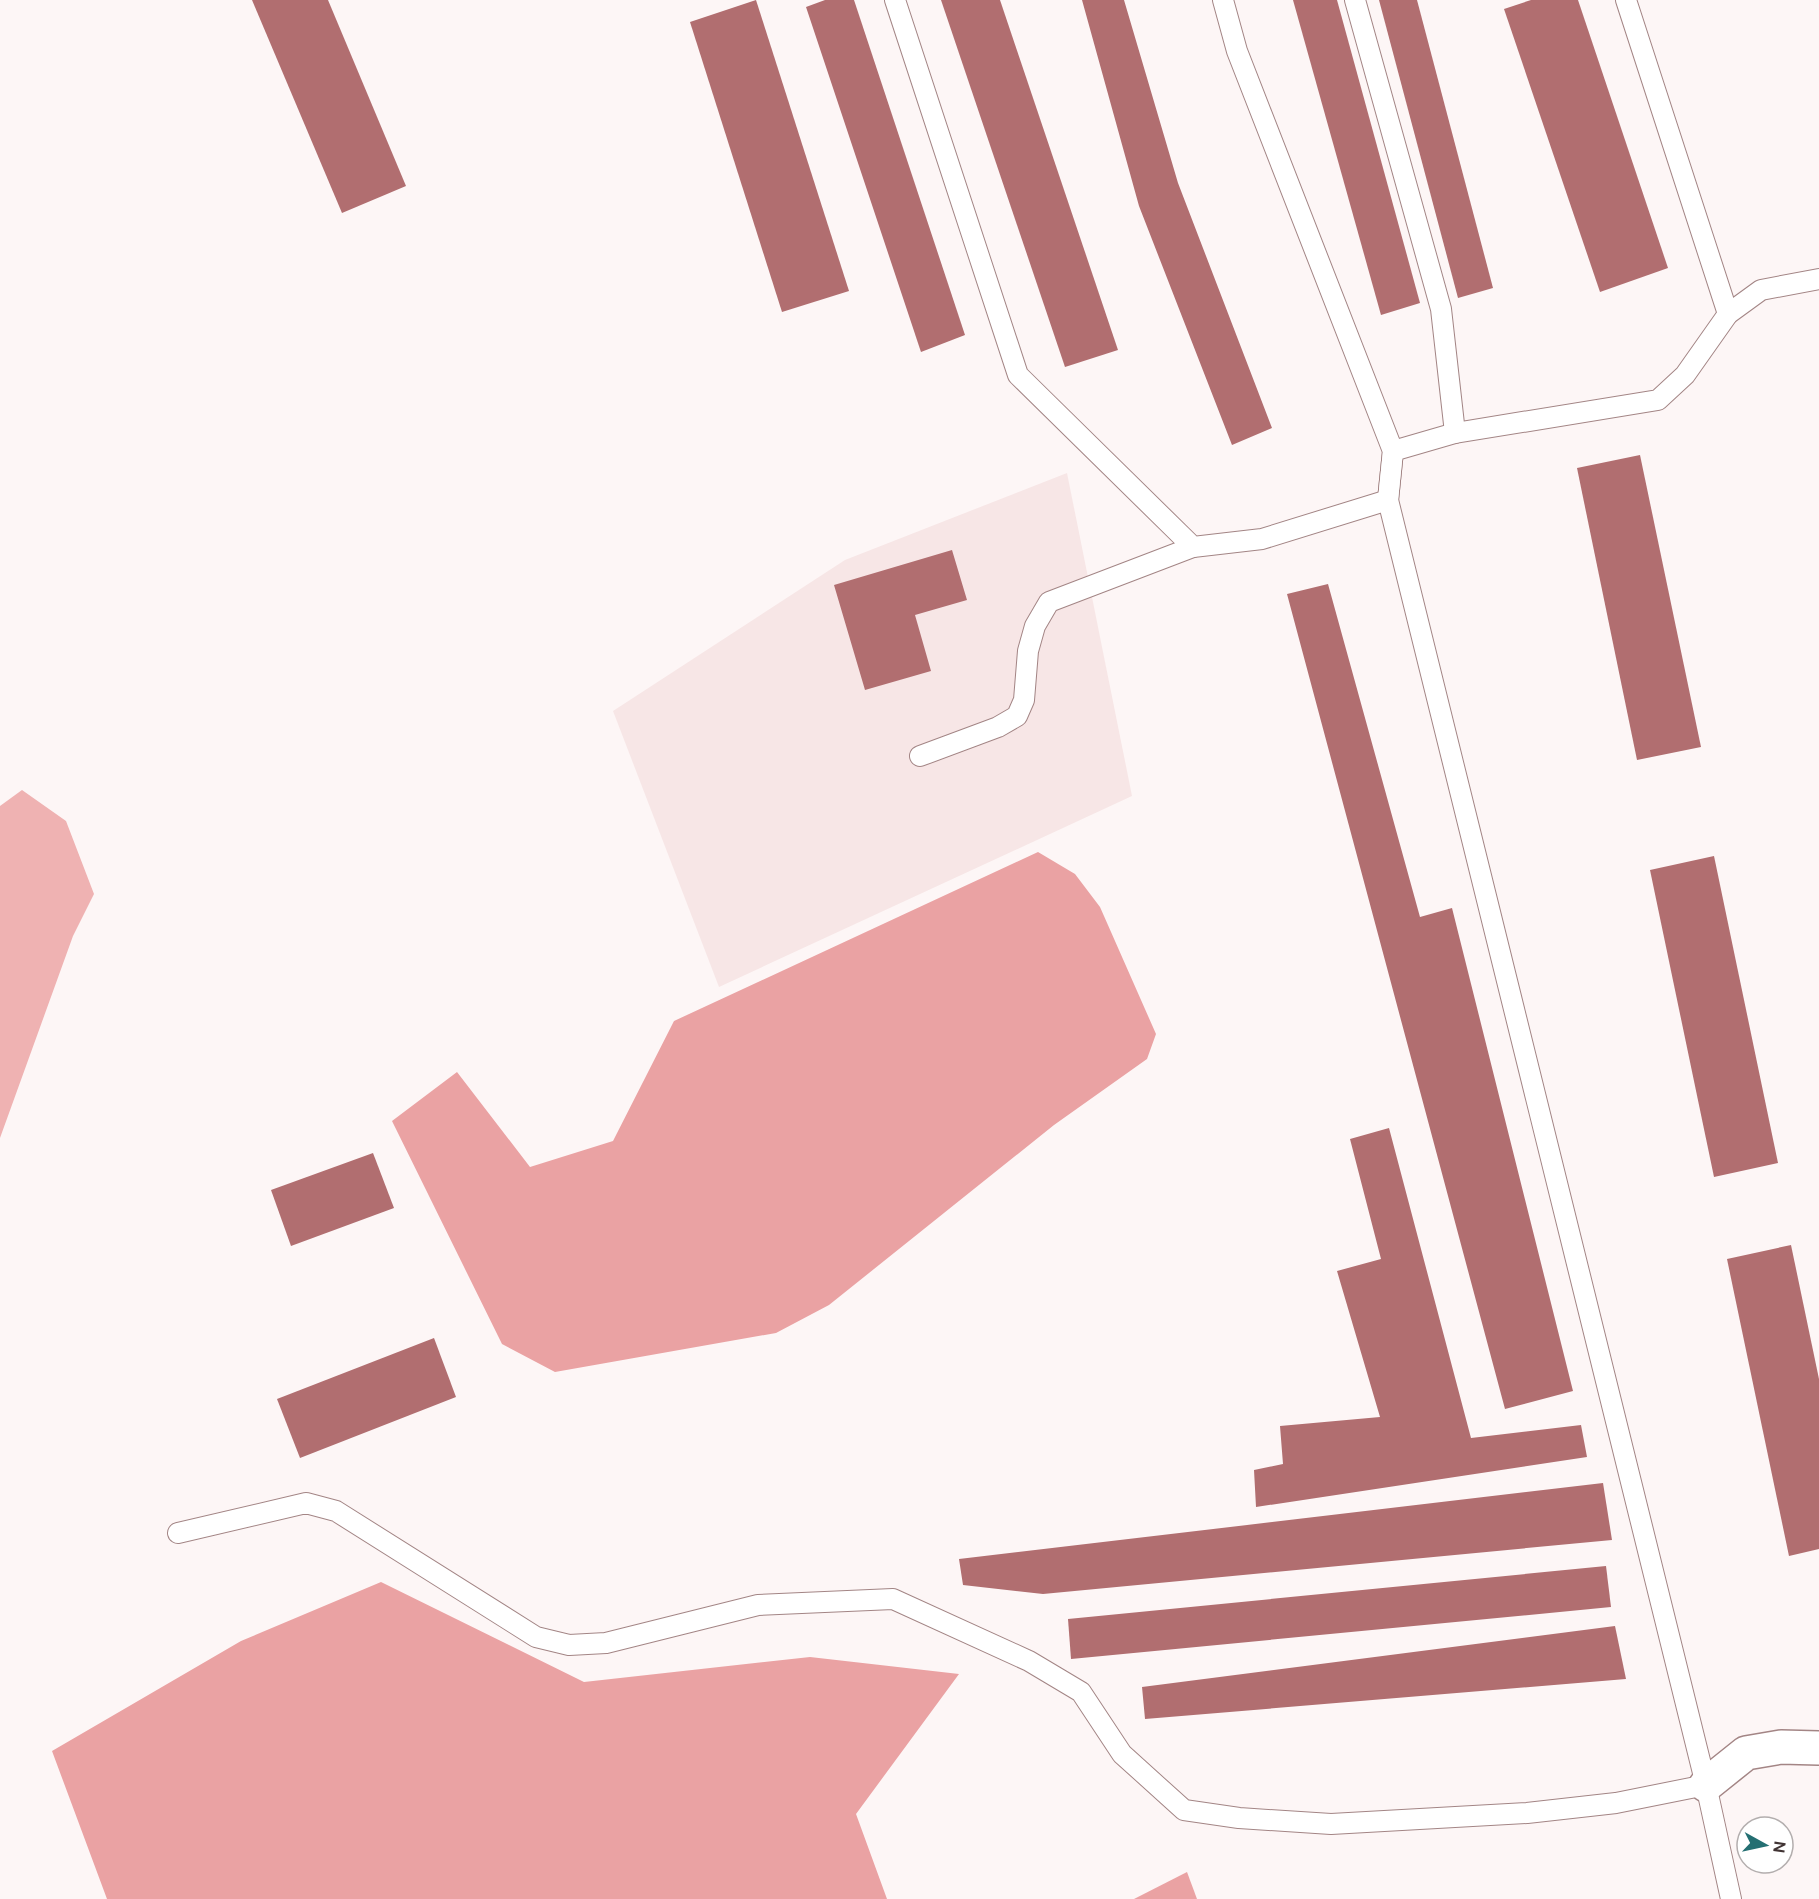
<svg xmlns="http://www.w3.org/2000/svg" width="1819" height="1899" font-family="'DM Sans',sans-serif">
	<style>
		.built { fill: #f7e6e6 }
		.green { fill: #efb2b2 }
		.forest { fill: #eaa2a3 }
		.building { fill: #b16e70 }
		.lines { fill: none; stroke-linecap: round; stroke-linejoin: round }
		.service-casing { stroke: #a38585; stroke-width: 22 }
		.minor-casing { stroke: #a38585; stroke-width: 36 }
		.service { stroke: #fff; stroke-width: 20 }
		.minor { stroke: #fff; stroke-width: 33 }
	</style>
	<rect width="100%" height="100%" fill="#fdf6f6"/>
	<polygon class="built" points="1067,473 1132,796 719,987 613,711 845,560"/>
	<polygon class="green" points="22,790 66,821 94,894 73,936 0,1138 0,806"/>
	<g class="forest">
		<polygon points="1038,852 1075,874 1100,907 1156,1034 1147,1059 1054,1125 829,1305 776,1333 555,1372 502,1344 392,1121 457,1072 530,1167 613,1141 674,1021"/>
		<polygon points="381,1582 584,1682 810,1657 959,1674 856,1814 887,1899 107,1899 52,1751 241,1641"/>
		<polygon points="1187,1872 1197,1899 1134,1899"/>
	</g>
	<g class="building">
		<polygon points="252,0 328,0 406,186 342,213"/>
		<polygon points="756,0 849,291 782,312 690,22"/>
		<polygon points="825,0 854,0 965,335 921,352 806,7"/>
		<polygon points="941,0 1000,0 1118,350 1065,367"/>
		<polygon points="1082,0 1124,0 1178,183 1272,428 1232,445 1139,206"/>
		<polygon points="1293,0 1337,0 1420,303 1381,315"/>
		<polygon points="1379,0 1417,0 1493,288 1458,298"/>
		<polygon points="1531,0 1578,0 1668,268 1600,292 1504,9"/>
		<polygon points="1640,455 1701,747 1637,760 1577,468"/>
		<polygon points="952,550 967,600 915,615 931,671 865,690 834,585"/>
		<polygon points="1328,584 1420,917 1452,908 1573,1391 1505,1409 1287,594"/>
		<polygon points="1714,856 1778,1163 1714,1177 1650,870"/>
		<polygon points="1389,1128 1471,1438 1581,1425 1587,1457 1256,1507 1254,1470 1283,1464 1280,1426 1380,1417 1337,1271 1381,1259 1350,1139"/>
		<polygon points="373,1153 394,1208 291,1246 271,1190"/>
		<polygon points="1791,1245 1819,1379 1819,1549 1789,1556 1727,1259"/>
		<polygon points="434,1338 456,1397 300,1458 277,1399"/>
		<polygon points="1603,1483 1612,1540 1043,1594 963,1585 959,1559"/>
		<polygon points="1606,1566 1611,1607 1071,1659 1068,1619"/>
		<polygon points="1615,1626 1626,1679 1145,1719 1142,1687"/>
	</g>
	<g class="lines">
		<defs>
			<g id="service">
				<polyline points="895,0 1018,375 1193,547 1262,539 1388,500 1393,451 1455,433 1658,400 1685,375 1728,314 1761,290 1819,279"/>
				<polyline points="1223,0 1237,51 1393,451 1388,500 1706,1785 1731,1899"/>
				<polyline points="1355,0 1441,309 1455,433"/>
				<polyline points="1626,0 1728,314"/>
				<polyline points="920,756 998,727 1017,716 1024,700 1028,651 1035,626 1049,602 1193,547"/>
				<polyline points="178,1533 306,1503 336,1511 536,1637 569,1645 606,1643 758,1605 893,1599 1029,1661 1081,1692 1122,1754 1184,1810 1239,1818 1331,1824 1527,1813 1616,1803 1706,1785"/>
			</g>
			<polyline id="minor" points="1706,1785 1746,1753 1781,1747 1819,1748"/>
		</defs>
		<use href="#service" class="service-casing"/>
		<use href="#minor" class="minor-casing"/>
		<use href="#service" class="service"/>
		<use href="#minor" class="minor"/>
	</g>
	<g transform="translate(1765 1845) rotate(98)"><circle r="28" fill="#ffffff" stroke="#b3aeae" stroke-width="1.5"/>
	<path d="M0-4.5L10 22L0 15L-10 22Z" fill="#246f72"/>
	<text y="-9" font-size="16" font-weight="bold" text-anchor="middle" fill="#413434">N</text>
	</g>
</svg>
